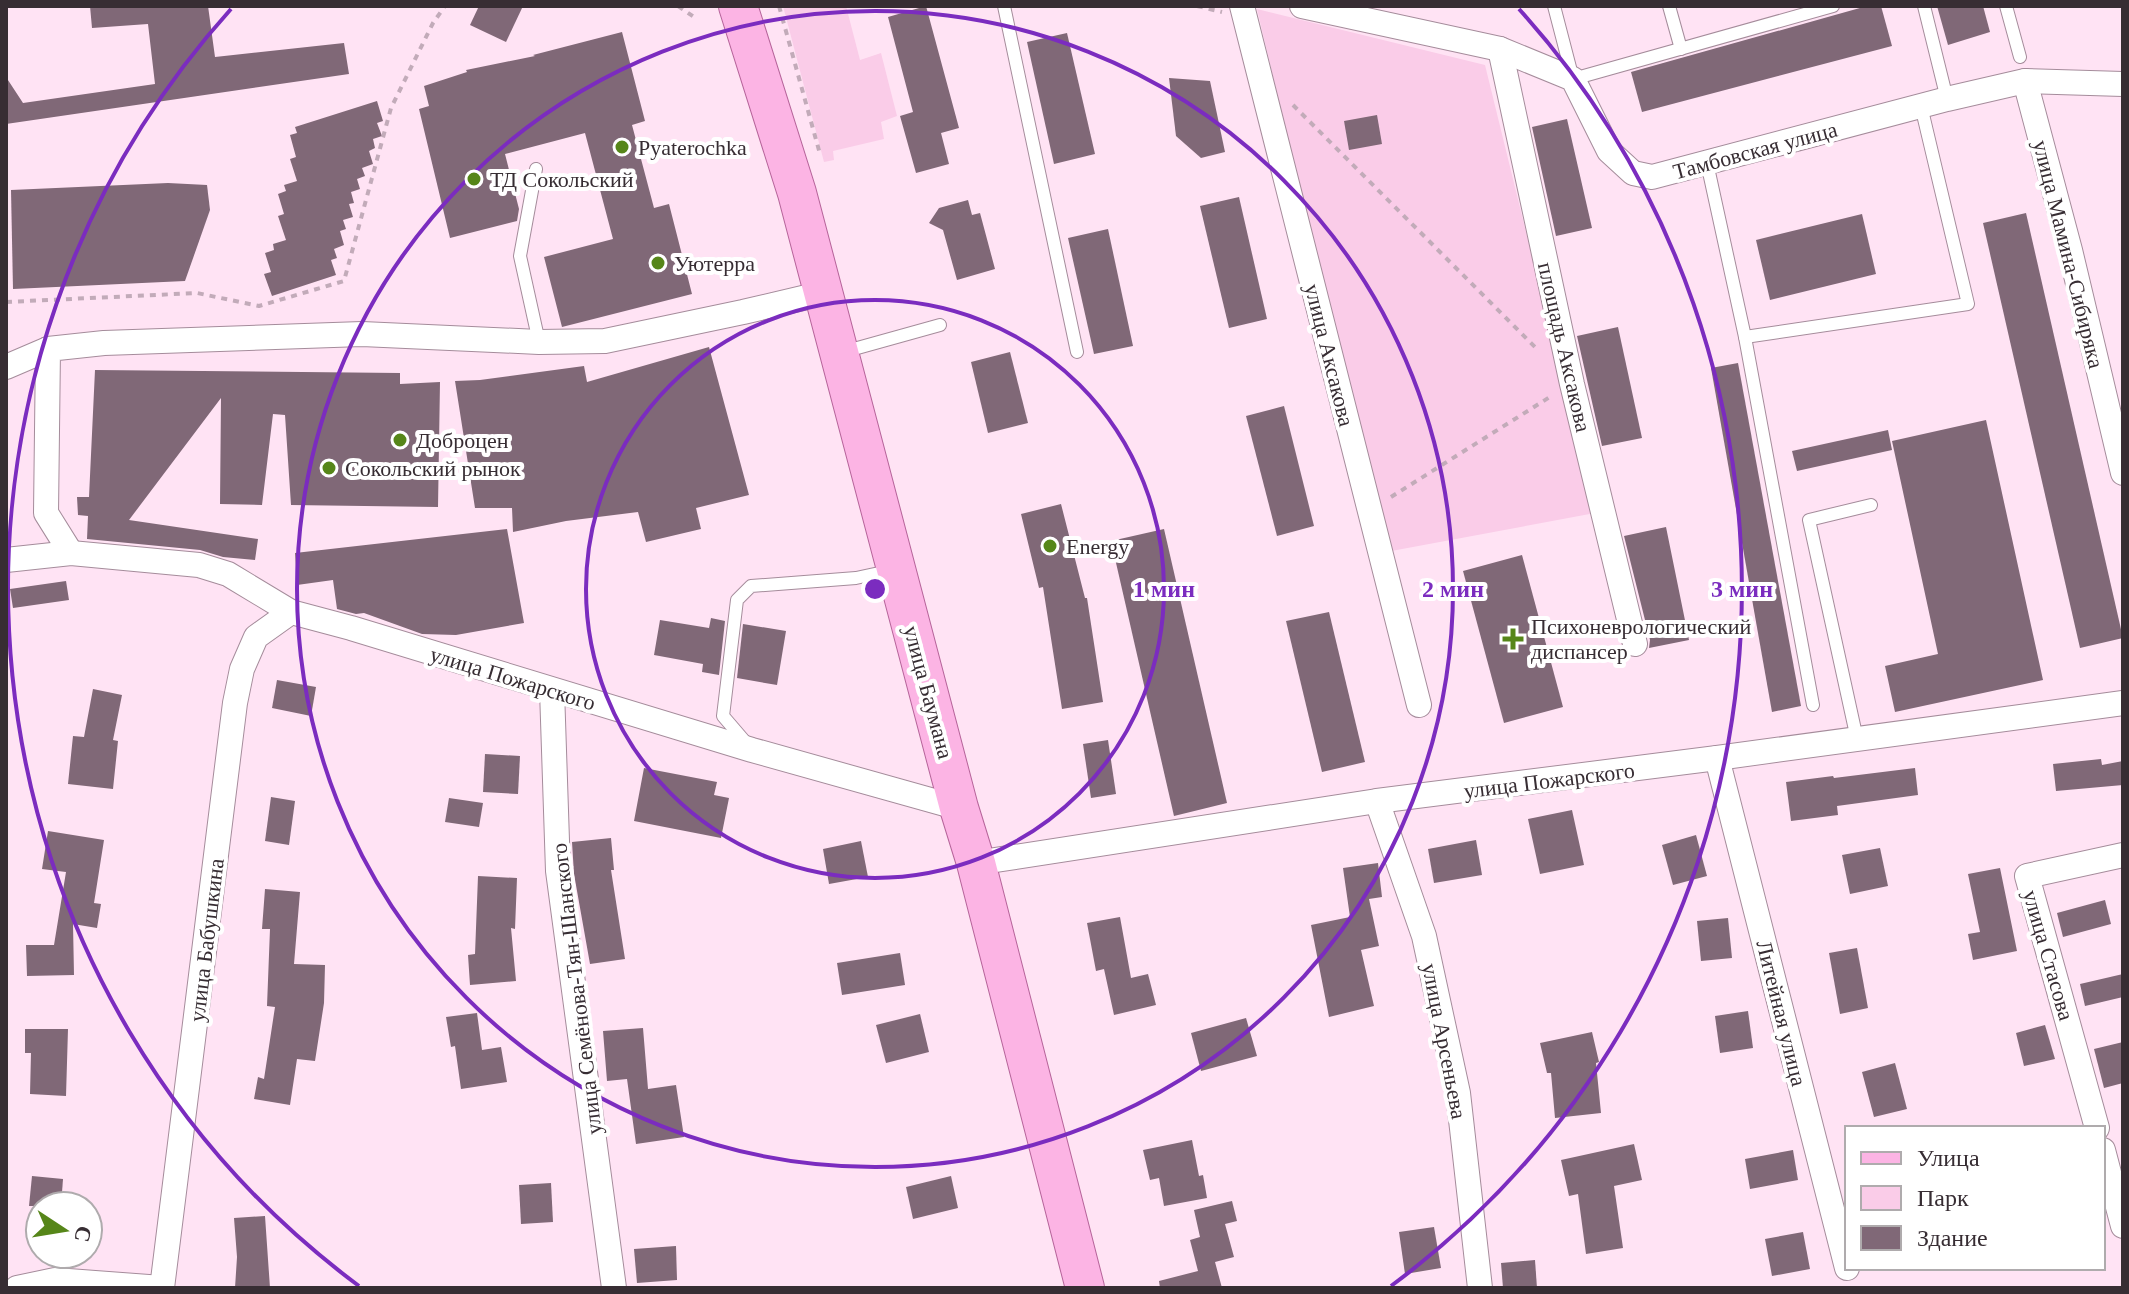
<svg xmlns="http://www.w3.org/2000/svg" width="2129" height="1294" font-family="Georgia,serif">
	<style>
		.green { fill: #facce8 }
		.building { fill: #806877 }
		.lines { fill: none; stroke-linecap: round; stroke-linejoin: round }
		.service-casing { stroke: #a58c9b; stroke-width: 14 }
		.minor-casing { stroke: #a58c9b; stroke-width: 26 }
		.primary-casing { stroke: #b6649a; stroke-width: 40 }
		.path { stroke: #c2abb9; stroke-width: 4; stroke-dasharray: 6 6; stroke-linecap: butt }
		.service { stroke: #fff; stroke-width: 12 }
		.minor { stroke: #fff; stroke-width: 24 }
		.primary { stroke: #fcb4e4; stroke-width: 38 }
		.ring { fill: none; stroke: #7b2cbf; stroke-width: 4 }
		.poi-dot { fill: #568619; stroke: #fff; stroke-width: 3 }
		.labels { text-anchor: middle; stroke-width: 8; stroke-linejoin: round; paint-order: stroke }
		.poi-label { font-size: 22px; fill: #372d33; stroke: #fff; text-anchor: start }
		.street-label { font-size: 22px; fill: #372d33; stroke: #fff }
		.centre { fill: #7b2cbf; stroke: #fff; stroke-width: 4 }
		.ring-label { font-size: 24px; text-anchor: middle; font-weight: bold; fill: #7b2cbf; stroke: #fff; stroke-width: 8; stroke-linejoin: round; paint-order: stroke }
	</style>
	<rect width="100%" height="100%" fill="#ffe3f4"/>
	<g class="green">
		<polygon points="783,6 846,6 860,60 881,53 897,116 881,122 884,139 833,151 834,160 824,162"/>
		<polygon points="1257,9 1485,65 1595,513 1386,552"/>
	</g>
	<g class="building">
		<polygon points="90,6 208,6 215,57 344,43 349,74 6,124 6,77 23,103 155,84 148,24 92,28"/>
		<polygon points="479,6 523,6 506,42 470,25"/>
		<polygon points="926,6 959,128 941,133 949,164 916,173 900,116 913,112 888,17"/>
		<polygon points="1867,6 1881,6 1892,46 1642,112 1631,72"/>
		<polygon points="1937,6 1983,6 1990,32 1948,45"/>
		<polygon points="622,32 645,121 632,125 654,208 669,204 692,294 562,327 544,257 613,239 585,133 505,154 519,209 517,221 450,238 419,109 429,106 424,86 467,72 466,70 535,56 533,55"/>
		<polygon points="1067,33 1095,154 1054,164 1027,42"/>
		<polygon points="1169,78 1210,81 1225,152 1201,158 1176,136"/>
		<polygon points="377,101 383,121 377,123 382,136 373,139 375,148 369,151 373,164 362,168 365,176 357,179 360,189 351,192 354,203 349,204 353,217 343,220 346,229 340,231 344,245 334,249 337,258 331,260 336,275 272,296 264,274 271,272 265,253 274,250 273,244 286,240 278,216 284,214 278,194 286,191 284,185 297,181 290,159 296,157 290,135 297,133 295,127"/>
		<polygon points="1377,115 1382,144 1349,150 1344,121"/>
		<polygon points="1567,119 1592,228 1556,236 1532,127"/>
		<polygon points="168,183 207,185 210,210 185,281 13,289 11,190"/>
		<polygon points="1239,197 1267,319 1229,328 1200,206"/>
		<polygon points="968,200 972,215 980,213 995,269 957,280 943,230 929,223 939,208"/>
		<polygon points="2026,213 2123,638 2080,648 1983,223"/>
		<polygon points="1862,214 1876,274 1770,300 1756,240"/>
		<polygon points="1108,229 1133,346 1094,354 1068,238"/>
		<polygon points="1618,327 1642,438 1602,446 1577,336"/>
		<polygon points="709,347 749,495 696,508 701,529 646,542 638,512 566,521 513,532 512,508 475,508 455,381 480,380 584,366 587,382"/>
		<polygon points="1010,352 1028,423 988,433 971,362"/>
		<polygon points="1738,363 1801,706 1772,712 1711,368"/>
		<polygon points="95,370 400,373 400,384 440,382 438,507 291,505 285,415 273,414 262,505 220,504 221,398 129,520 258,539 255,560 223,557 200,550 87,539 88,516 78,515 77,497 89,497"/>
		<polygon points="1284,406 1314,526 1277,536 1246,416"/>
		<polygon points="1986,420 2043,680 1895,712 1885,666 1938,654 1892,441"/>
		<polygon points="1888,430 1892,450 1797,471 1792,451"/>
		<polygon points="1061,504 1085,598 1087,598 1103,702 1062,709 1043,587 1039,588 1021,514"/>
		<polygon points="1666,527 1689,640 1649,648 1650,640 1624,536"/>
		<polygon points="507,529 524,623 456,635 422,634 364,613 356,614 337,609 333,580 297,585 295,553"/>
		<polygon points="1164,529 1227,803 1174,816 1111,541"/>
		<polygon points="1522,555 1563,707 1504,723 1463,571"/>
		<polygon points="66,581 69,600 13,608 10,589"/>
		<polygon points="1329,612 1365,762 1322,772 1286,621"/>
		<polygon points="711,618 725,621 719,675 702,672 703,664 654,655 660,620 709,628"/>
		<polygon points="743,624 786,631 777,685 737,678"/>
		<polygon points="277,680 316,687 311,716 272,708"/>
		<polygon points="93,689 122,695 113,740 118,741 113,789 68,784 73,736 84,737"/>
		<polygon points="1108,740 1116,794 1091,798 1083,744"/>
		<polygon points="485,754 520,756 518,794 483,792"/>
		<polygon points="2101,759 2102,765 2123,761 2123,785 2056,791 2053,764"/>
		<polygon points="644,768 717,782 714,795 729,798 721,838 634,821"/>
		<polygon points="1915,768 1918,795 1837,806 1838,815 1791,821 1786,782 1833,776 1834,778"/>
		<polygon points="271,797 295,801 289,845 265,841"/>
		<polygon points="449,798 483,803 479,827 445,822"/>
		<polygon points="1572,810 1584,865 1540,874 1528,819"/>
		<polygon points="48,831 104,840 94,903 101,904 97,928 73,924 74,975 27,976 26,945 54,945 66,872 42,869"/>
		<polygon points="1696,835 1707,876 1673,885 1662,845"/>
		<polygon points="611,838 614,870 611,870 625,959 590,964 574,874 572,842"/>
		<polygon points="1476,840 1482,875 1434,883 1428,849"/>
		<polygon points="861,841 868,877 829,884 823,849"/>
		<polygon points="1880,848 1888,886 1850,894 1842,855"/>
		<polygon points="1378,863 1382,897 1369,899 1379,946 1361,950 1374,1006 1329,1017 1311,925 1350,917 1343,868"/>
		<polygon points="2000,868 2017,951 1973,960 1968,934 1980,932 1968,874"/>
		<polygon points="478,876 517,878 515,929 511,928 516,981 470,985 468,955 475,954"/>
		<polygon points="265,889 300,892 294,964 325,965 324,1003 315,1061 297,1059 290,1105 254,1099 258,1077 264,1079 275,1007 267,1006 270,929 262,929"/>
		<polygon points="2105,900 2111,924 2063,937 2057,913"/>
		<polygon points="1120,917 1131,978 1148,974 1156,1005 1114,1015 1104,969 1096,971 1087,923"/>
		<polygon points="1728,918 1732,958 1701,961 1697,921"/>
		<polygon points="1857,948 1868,1008 1840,1014 1829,953"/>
		<polygon points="900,953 905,985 842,995 837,963"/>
		<polygon points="2123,974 2123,997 2085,1006 2080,984"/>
		<polygon points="1748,1011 1753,1048 1720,1053 1715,1016"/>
		<polygon points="477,1013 482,1050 501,1047 507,1082 461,1089 455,1046 451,1047 446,1017"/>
		<polygon points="920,1014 929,1052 886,1063 876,1025"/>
		<polygon points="1246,1018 1257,1056 1201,1071 1191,1033"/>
		<polygon points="2045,1025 2055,1059 2024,1066 2016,1033"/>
		<polygon points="643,1028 648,1089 676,1085 684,1137 636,1144 627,1079 607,1081 603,1031"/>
		<polygon points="25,1029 68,1029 66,1096 30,1094 31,1053 25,1053"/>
		<polygon points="1592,1032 1599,1062 1596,1063 1601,1113 1555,1118 1551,1073 1547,1073 1540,1043"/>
		<polygon points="2123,1042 2123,1083 2104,1088 2094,1049"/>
		<polygon points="1895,1063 1907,1109 1874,1117 1862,1072"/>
		<polygon points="1192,1140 1199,1176 1203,1175 1207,1198 1164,1206 1159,1178 1150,1180 1143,1150"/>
		<polygon points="1634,1144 1642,1180 1614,1186 1623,1248 1586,1254 1578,1194 1569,1196 1561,1160"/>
		<polygon points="1793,1150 1798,1180 1750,1189 1745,1159"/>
		<polygon points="32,1176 63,1179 61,1206 29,1206"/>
		<polygon points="951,1176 958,1208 913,1219 906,1187"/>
		<polygon points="551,1183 553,1222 521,1224 519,1185"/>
		<polygon points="1232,1201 1237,1221 1225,1224 1234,1257 1215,1262 1222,1288 1160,1288 1159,1281 1198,1271 1190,1240 1200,1237 1194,1210"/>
		<polygon points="265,1216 270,1288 235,1288 237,1257 234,1218"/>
		<polygon points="1434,1227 1441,1268 1405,1274 1399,1232"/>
		<polygon points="1803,1232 1810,1269 1772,1276 1765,1239"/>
		<polygon points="676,1246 677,1280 637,1283 634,1249"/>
		<polygon points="1535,1260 1537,1288 1503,1288 1501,1263"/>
	</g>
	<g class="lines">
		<defs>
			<g id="service">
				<polyline points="1004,6 1077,352"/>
				<polyline points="1554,6 1573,79 1833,6"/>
				<polyline points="1669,6 1681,49"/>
				<polyline points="1924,6 1947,99"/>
				<polyline points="2006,6 2020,57"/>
				<polyline points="1707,163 1745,337 1813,705"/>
				<polyline points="536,169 520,256 539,342"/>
				<polyline points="1745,337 1968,304 1921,106"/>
				<polyline points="843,352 940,325"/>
				<polyline points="1857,739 1809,520 1871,505"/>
				<polyline points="747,744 723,716 737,600 751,586 856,578 893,570"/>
			</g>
			<g id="minor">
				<polyline points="1242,6 1419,705"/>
				<polyline points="1302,6 1500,49 1573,79 1609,151 1633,173 1652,177 1947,99 2025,81 2123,84"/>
				<polyline points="1500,49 1572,384 1635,644"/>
				<polyline points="2025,81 2070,250 2123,473"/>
				<polyline points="6,367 48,349"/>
				<polyline points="71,553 46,513 48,349 104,343 362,334 539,342 605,341 743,312 824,293"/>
				<polyline points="6,560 71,553 199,565 228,574 291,612 351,628 752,750 959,808"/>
				<polyline points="552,690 558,871 614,1288"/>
				<polyline points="1717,758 1847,1268"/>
				<polyline points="1377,801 1424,936 1458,1093 1480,1288"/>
				<polyline points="976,863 1377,801 1717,758 2123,703"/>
				<polyline points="2097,1128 2027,876 2123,855"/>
				<polyline points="2103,1150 2123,1226"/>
				<polyline points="17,1288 55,1280 162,1288"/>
				<polyline points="162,1288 235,703 242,669 256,637 291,612"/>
			</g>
			<polyline id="primary" points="738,6 797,193 959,808 976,863 1085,1288"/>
		</defs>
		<use href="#service" class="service-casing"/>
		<use href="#minor" class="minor-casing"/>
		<use href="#primary" class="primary-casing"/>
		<g class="path">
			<polyline points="678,6 694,17"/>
			<polyline points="779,6 820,154"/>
			<polyline points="1197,6 1222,12"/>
			<polyline points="1293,105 1539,351"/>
			<polyline points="6,302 197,293 259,306 344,281 391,108 433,23 445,6"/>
			<polyline points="1391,497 1553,395"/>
		</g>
		<use href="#service" class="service"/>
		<use href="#minor" class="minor"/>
		<use href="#primary" class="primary"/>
	</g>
	<g class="ring">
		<circle cx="875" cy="589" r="289"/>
		<circle cx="875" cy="589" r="578"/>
		<path d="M359 1286A867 867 0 0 1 231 9M1519 9A867 867 0 0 1 1391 1286"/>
	</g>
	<g class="poi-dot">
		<circle cx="622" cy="147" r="8"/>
		<circle cx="474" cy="179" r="8"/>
		<circle cx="658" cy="263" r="8"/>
		<circle cx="400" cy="440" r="8"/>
		<circle cx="329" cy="468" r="8"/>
		<circle cx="1050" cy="546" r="8"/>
		<path d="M1509 627h8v8h8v8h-8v8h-8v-8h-8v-8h8z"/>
	</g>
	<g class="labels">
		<g class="poi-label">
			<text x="638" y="155">Pyaterochka</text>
			<text x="490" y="187">ТД Сокольский</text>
			<text x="674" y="271">Уютерра</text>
			<text x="416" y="448">Доброцен</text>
			<text x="345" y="476">Сокольский рынок</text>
			<text x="1066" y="554">Energy</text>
			<text x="1531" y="634">Психоневрологический<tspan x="1531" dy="25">диспансер</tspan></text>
		</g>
		<g class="street-label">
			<text transform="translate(1755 150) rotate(-15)" y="8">Тамбовская улица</text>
			<text transform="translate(2069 254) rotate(76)" y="8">улица Мамина-Сибиряка</text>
			<text transform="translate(1565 347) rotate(77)" y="8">площадь Аксакова</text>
			<text transform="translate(1330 355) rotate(76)" y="8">улица Аксакова</text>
			<text transform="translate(513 678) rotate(17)" y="8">улица Пожарского</text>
			<text transform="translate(929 692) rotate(75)" y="8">улица Баумана</text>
			<text transform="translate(1549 780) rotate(-7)" y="8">улица Пожарского</text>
			<text transform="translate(206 940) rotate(-83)" y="8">улица Бабушкина</text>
			<text transform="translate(2049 955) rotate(74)" y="8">улица Стасова</text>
			<text transform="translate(576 989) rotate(-97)" y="8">улица Семёнова-Тян-Шанского</text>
			<text transform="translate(1782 1013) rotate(76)" y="8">Литейная улица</text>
			<text transform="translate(1445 1041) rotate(79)" y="8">улица Арсеньева</text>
		</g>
	</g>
	<circle cx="875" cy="589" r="12" class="centre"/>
	<g class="ring-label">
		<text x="1164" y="597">1 мин</text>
		<text x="1453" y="597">2 мин</text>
		<text x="1742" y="597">3 мин</text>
	</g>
	<rect width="2129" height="1294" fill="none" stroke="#372d33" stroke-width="16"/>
	<rect x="1845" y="1126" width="260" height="144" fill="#ffffff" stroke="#afabad" stroke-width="2"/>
	<rect x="1861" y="1152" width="40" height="12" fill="#fcb4e4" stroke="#afabad" stroke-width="2"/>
	<text x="1917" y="1166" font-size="24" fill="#372d33">Улица</text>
	<rect x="1861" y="1186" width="40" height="24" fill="#facce8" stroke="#afabad" stroke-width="2"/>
	<text x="1917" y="1206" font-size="24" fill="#372d33">Парк</text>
	<rect x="1861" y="1226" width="40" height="24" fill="#806877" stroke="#afabad" stroke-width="2"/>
	<text x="1917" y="1246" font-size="24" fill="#372d33">Здание</text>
	<g transform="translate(64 1230) rotate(102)"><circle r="38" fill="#ffffff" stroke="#afabad" stroke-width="2"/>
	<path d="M0-6L14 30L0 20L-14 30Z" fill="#568619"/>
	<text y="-12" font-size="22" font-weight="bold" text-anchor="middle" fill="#372d33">С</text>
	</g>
</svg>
